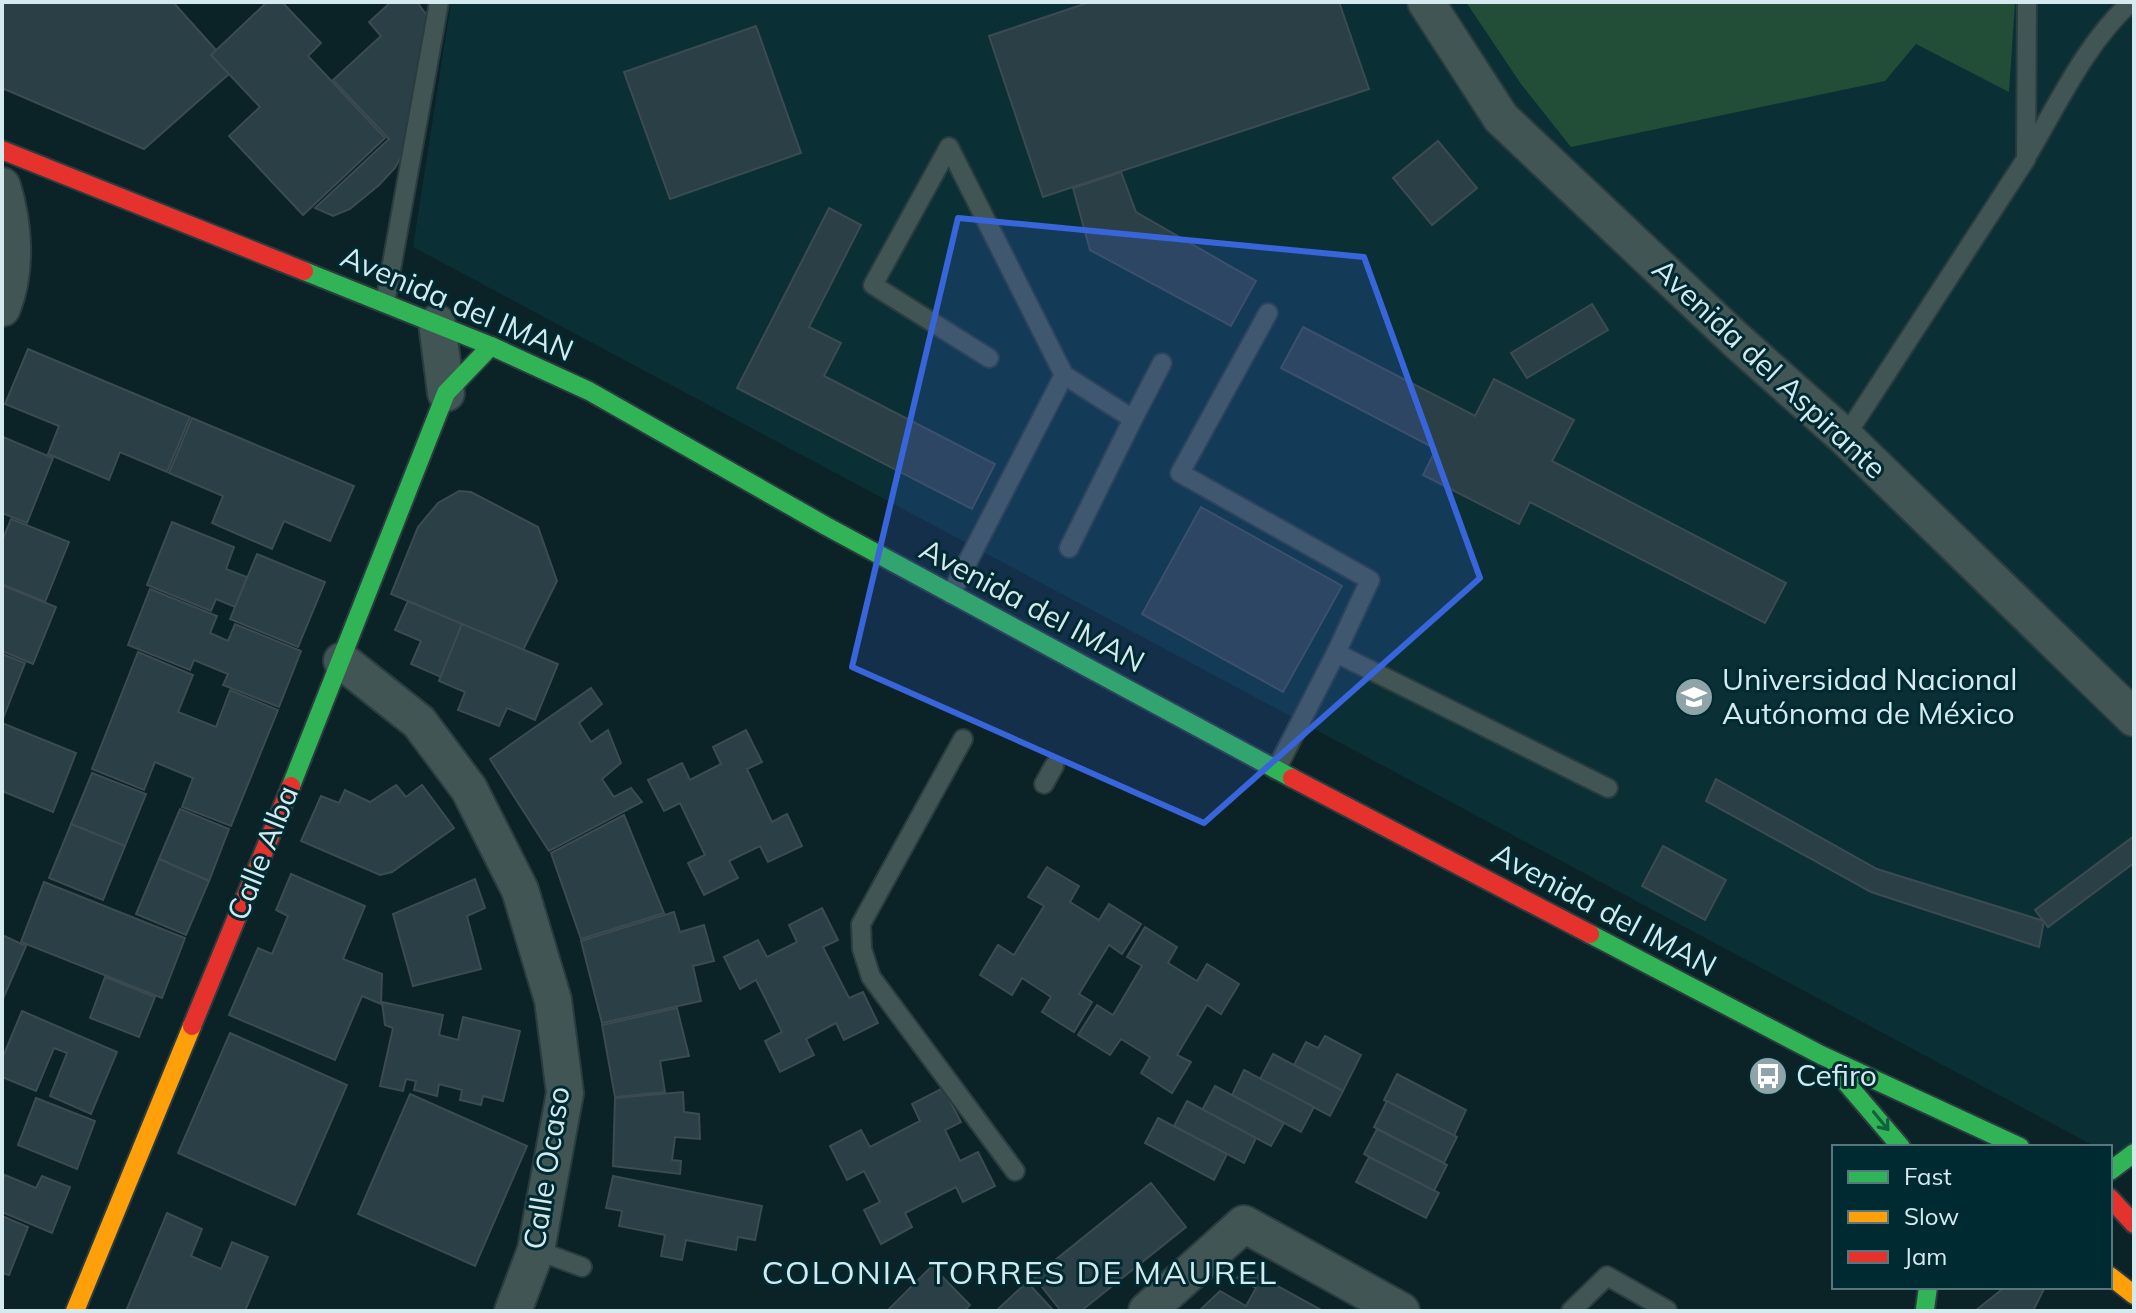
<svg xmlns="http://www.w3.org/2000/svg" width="2136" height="1313" font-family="Mulish,sans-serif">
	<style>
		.built { fill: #0a3036 }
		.green { fill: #224e38 }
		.building { fill: #2b3f47; stroke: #3b4b50; stroke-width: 2 }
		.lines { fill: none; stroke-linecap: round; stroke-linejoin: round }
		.lane-casing { stroke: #2a3c3f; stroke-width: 22 }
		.street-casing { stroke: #2a3c3f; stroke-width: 40 }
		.fast-casing { stroke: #2a3c3f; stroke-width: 22 }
		.slow-casing { stroke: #2a3c3f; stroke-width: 22 }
		.jam-casing { stroke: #2a3c3f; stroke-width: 22 }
		.lane { stroke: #415554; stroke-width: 18 }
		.street { stroke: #415554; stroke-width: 36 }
		.fast { stroke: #30b455; stroke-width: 18 }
		.slow { stroke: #ff9f0a; stroke-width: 18 }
		.jam { stroke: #e5322d; stroke-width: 18 }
		.oneway { stroke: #13613f }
		.marked { fill: #3965db; fill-opacity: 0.2; stroke: #3965db; stroke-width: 6; stroke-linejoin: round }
		.labels { text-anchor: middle; stroke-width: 6; stroke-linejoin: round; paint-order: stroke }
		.street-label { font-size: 30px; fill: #d5eaee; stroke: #002a31 }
		.poi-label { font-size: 30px; fill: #d5eaee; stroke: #002a31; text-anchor: start }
		.neighbourhood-label { font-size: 32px; letter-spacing: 2px; fill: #d5eaee; stroke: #002a31 }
	</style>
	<rect width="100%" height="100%" fill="#0b2226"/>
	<polygon class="built" points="451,2 2134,2 2134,1167 2110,1147 2096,1147 413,247"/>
	<polygon class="green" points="1466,2 2015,2 2009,92 1916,44 1885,81 1571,147 1521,84"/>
	<g class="building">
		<polygon points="2,2 173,2 216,50 211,55 229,74 144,149 2,88"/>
		<polygon points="267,2 282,2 321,43 308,56 385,138 303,215 229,136 260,107 211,55"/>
		<polygon points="391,2 417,2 428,17 408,143 395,168 379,185 350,209 333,216 315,208 389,139 333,80 381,36 369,22"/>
		<polygon points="1090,2 1339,2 1369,89 1043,197 989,36"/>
		<polygon points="756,26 801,153 670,199 624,72"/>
		<polygon points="1438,141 1477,188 1432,225 1393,178"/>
		<polygon points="1121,172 1136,212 1256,281 1231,326 1090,250 1073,188"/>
		<polygon points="829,208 861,225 809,327 841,343 824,376 995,464 972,509 737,388"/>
		<polygon points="1592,304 1608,330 1527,378 1511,353"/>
		<polygon points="1303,327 1475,416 1494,379 1574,420 1552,461 1786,583 1765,623 1530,502 1519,524 1423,475 1436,449 1281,368"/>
		<polygon points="28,349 190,417 167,472 120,452 109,480 48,454 59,426 5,404"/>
		<polygon points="192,418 354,486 330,541 284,521 272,549 212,523 223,496 169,473"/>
		<polygon points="3,437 53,458 27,523 2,513"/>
		<polygon points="459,491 471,492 538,527 557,581 523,650 391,594 418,527 438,503"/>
		<polygon points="1201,507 1342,586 1283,692 1142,614"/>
		<polygon points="11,519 69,542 45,602 2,584 2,541"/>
		<polygon points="172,522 234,547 226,569 247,577 235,607 216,599 211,611 147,585"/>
		<polygon points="257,554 325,582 298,647 230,619"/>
		<polygon points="2,585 56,607 33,664 2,651"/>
		<polygon points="150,589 217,616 210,633 228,641 235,624 301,651 279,707 223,685 228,674 194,660 190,670 128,645"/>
		<polygon points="408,601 462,624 441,677 411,664 421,641 395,630"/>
		<polygon points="462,624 558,664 535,720 507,708 499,726 458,710 465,692 439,681"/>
		<polygon points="138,652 193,675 178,712 216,727 230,690 278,710 231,826 182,807 193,778 155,762 144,790 92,769"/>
		<polygon points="2,654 25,663 2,721"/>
		<polygon points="591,688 602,704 579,723 591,742 608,730 621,763 602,779 614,797 631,788 642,802 549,851 490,759"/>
		<polygon points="2,723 76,753 53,812 2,791"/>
		<polygon points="746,730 762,762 747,769 772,822 787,814 802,846 768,862 760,846 729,861 738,878 704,895 688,863 705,855 680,803 664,811 648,780 682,763 690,780 721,764 713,747"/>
		<polygon points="92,773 146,794 125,846 71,824"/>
		<polygon points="1716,779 1877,869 2044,921 2039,947 1871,892 1706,801"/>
		<polygon points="396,785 406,797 422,785 454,828 392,872 380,875 301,841 321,796 339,803 345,790 370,802"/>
		<polygon points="180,809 229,829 209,881 159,859"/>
		<polygon points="624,815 664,913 581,939 551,853"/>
		<polygon points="71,824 125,846 103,900 49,878"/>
		<polygon points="2134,836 2134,863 2048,927 2035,910"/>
		<polygon points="1663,846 1726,880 1705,920 1642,886"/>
		<polygon points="159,859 209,881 186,935 136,914"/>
		<polygon points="1047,867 1079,886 1070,902 1099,920 1109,904 1141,924 1122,954 1109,945 1079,994 1092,1002 1074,1032 1042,1012 1051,997 1022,978 1012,995 980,975 998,945 1014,955 1044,906 1028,897"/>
		<polygon points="291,874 365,906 343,959 382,974 381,1004 362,996 335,1060 229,1015 258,948 272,954 288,916 276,910"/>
		<polygon points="475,879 485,908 467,916 481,969 413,986 393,914"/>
		<polygon points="44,882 185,938 162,998 21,942"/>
		<polygon points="822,908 838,940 823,947 849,998 863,992 878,1023 844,1040 836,1023 806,1039 814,1055 780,1072 765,1041 782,1032 756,980 740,989 724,957 758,940 767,957 797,942 789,925"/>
		<polygon points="674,912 680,932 704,925 714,961 693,966 701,1001 602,1023 581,941"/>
		<polygon points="1145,927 1177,947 1168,963 1197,981 1207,964 1239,984 1221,1014 1207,1005 1177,1055 1191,1062 1172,1093 1141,1073 1150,1057 1121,1039 1110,1055 1078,1035 1097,1005 1113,1015 1142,966 1127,957"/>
		<polygon points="2,935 26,946 2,1001"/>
		<polygon points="105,977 155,997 139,1037 90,1018"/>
		<polygon points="382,1002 443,1015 439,1035 458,1040 463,1017 520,1031 503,1101 483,1096 481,1105 460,1100 462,1090 439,1084 437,1096 414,1090 416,1081 406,1079 403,1091 380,1086 393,1028 385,1025"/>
		<polygon points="677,1008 689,1056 660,1061 665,1092 615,1097 602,1025"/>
		<polygon points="22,1011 117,1052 91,1114 50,1096 67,1053 54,1048 36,1091 2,1077 2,1059"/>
		<polygon points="230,1033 347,1085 295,1205 178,1153"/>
		<polygon points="1325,1036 1361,1055 1343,1091 1294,1065 1306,1042 1318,1048"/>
		<polygon points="1273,1054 1343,1091 1330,1116 1260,1079"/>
		<polygon points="1244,1070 1314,1107 1301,1132 1232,1095"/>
		<polygon points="1397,1074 1466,1110 1454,1136 1384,1100"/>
		<polygon points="1215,1086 1284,1123 1271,1146 1202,1110"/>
		<polygon points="943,1088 961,1122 945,1130 960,1161 978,1152 995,1186 963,1202 956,1187 905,1213 912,1227 881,1244 864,1210 880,1202 864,1171 847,1180 830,1146 861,1130 870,1147 920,1121 912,1104"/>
		<polygon points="683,1092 684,1112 699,1114 700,1139 675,1137 672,1160 681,1161 680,1174 613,1166 615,1098"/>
		<polygon points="410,1094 527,1146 475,1266 358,1214"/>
		<polygon points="36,1098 95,1121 77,1169 18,1145"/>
		<polygon points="1187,1101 1256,1138 1244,1163 1174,1126"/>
		<polygon points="1387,1101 1457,1137 1444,1163 1374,1127"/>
		<polygon points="1158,1118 1227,1154 1214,1180 1145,1143"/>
		<polygon points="1377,1129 1447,1165 1434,1191 1364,1154"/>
		<polygon points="1369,1157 1439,1193 1426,1218 1356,1182"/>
		<polygon points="5,1175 36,1188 42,1176 70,1187 52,1233 2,1212 2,1182"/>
		<polygon points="613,1176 762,1206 755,1240 738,1237 736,1250 686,1240 682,1260 661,1256 665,1235 619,1226 622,1211 606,1208"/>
		<polygon points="1151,1183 1186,1227 1081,1311 1061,1311 1034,1277"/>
		<polygon points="167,1213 202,1229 191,1256 221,1269 232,1242 268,1257 245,1311 126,1311"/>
		<polygon points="2,1216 28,1227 9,1275 2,1273"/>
		<polygon points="932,1266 970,1305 964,1311 887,1311"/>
		<polygon points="1245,1268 1323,1311 1199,1311 1220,1291 1246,1306 1256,1288 1237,1278"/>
		<polygon points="1027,1282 1054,1311 996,1311"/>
		<polygon points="2005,1287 2045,1287 2033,1311 1975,1311"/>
	</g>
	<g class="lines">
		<defs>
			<g id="lane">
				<path d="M2027,156C2058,104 2086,43 2131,2"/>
				<polyline points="385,303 439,2"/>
				<polyline points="1268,313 1180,473 1370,580 1336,653"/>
				<polyline points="1064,375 1133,419 1069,548"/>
				<polyline points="1133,419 1162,363"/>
				<polyline points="1845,437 2026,159 2027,2"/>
				<polyline points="951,594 1064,375 949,147 873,285 989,358"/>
				<polyline points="963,739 861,924 862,949 871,977 1015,1171"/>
				<polyline points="1276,770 1336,653 1608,788"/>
				<polyline points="1044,784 1054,766"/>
				<polyline points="536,1250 582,1267"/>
				<polyline points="1571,1311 1607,1276 1667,1310"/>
			</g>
			<g id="street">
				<polyline points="1426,2 1501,118 1735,339 1845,437 2134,718"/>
				<path d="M2,186C14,225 17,270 2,308"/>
				<polyline points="437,323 446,393"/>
				<polyline points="342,661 419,722 469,789 520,890 553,1000 565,1093 536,1250 513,1311"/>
				<polyline points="1147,1311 1244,1224 1401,1311"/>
			</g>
			<g id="fast">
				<polyline points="304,271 491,346 589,391 826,526 1292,778"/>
				<polyline points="291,786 446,393 491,346"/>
				<polyline points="1590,934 1821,1055 2020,1147"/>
				<polyline points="1836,1071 1901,1147"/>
				<polyline points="2110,1171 2134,1153"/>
				<polyline points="1925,1309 1928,1287"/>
			</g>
			<g id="slow">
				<polyline points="2110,1276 2134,1295"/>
				<polyline points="75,1311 192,1026"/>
			</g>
			<g id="jam">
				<polyline points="2,150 304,271"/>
				<polyline points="1292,778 1590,934"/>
				<polyline points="192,1026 291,786"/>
				<polyline points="2110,1198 2134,1224"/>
			</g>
		</defs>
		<use href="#lane" class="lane-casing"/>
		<use href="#street" class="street-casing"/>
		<use href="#fast" class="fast-casing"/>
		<use href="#slow" class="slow-casing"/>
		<use href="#jam" class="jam-casing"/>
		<use href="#lane" class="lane"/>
		<use href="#street" class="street"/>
		<use href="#fast" class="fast"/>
		<use href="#slow" class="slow"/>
		<use href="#jam" class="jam"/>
	</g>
	<defs><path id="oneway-shaft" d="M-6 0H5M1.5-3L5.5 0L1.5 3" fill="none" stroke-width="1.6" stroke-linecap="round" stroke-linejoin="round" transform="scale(2)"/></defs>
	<use class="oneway" href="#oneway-shaft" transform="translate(1881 1121) rotate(51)"/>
	<path class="marked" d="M958,218L1364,257L1480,578L1204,823L852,667Z"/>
	<defs>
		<symbol id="university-disc" viewBox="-11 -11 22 22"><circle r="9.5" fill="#8ea4a8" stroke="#002a31"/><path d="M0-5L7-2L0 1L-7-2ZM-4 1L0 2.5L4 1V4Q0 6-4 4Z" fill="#fff"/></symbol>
		<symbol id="bus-disc" viewBox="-11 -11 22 22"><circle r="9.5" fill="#8ea4a8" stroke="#002a31"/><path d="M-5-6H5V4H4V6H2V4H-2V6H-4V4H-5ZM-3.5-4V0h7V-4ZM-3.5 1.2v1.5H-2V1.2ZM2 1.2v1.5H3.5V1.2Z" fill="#fff"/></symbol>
	</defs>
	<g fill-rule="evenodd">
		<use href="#university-disc" x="1672" y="675" width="44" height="44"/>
		<use href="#bus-disc" x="1746" y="1054" width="44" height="44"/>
	</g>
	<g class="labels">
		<g class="street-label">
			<text transform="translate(457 304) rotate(23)" y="10">Avenida del IMAN</text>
			<text transform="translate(1769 369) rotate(43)" y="10">Avenida del Aspirante</text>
			<text transform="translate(1032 606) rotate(28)" y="10">Avenida del IMAN</text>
			<text transform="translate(263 853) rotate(-68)" y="10">Calle Alba</text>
			<text transform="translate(1604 910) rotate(28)" y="10">Avenida del IMAN</text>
			<text transform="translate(547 1168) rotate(-81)" y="10">Calle Ocaso</text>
		</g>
		<g class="poi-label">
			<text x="1722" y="690">Universidad Nacional<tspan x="1722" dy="34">Autónoma de México</tspan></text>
			<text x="1796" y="1086">Cefiro</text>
		</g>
		<g class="neighbourhood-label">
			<text x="1020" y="1284">COLONIA TORRES DE MAUREL</text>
		</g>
	</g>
	<rect width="2136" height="1313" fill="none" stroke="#d5eaee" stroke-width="8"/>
	<rect x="1832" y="1145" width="280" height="144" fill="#002a31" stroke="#55777d" stroke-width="2"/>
	<rect x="1848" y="1171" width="40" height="12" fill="#30b455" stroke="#55777d" stroke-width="2"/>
	<text x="1904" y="1185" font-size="24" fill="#d5eaee">Fast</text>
	<rect x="1848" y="1211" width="40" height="12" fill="#ff9f0a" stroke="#55777d" stroke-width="2"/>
	<text x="1904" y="1225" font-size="24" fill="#d5eaee">Slow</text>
	<rect x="1848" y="1251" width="40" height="12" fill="#e5322d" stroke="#55777d" stroke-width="2"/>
	<text x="1904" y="1265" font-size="24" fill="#d5eaee">Jam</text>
</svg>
